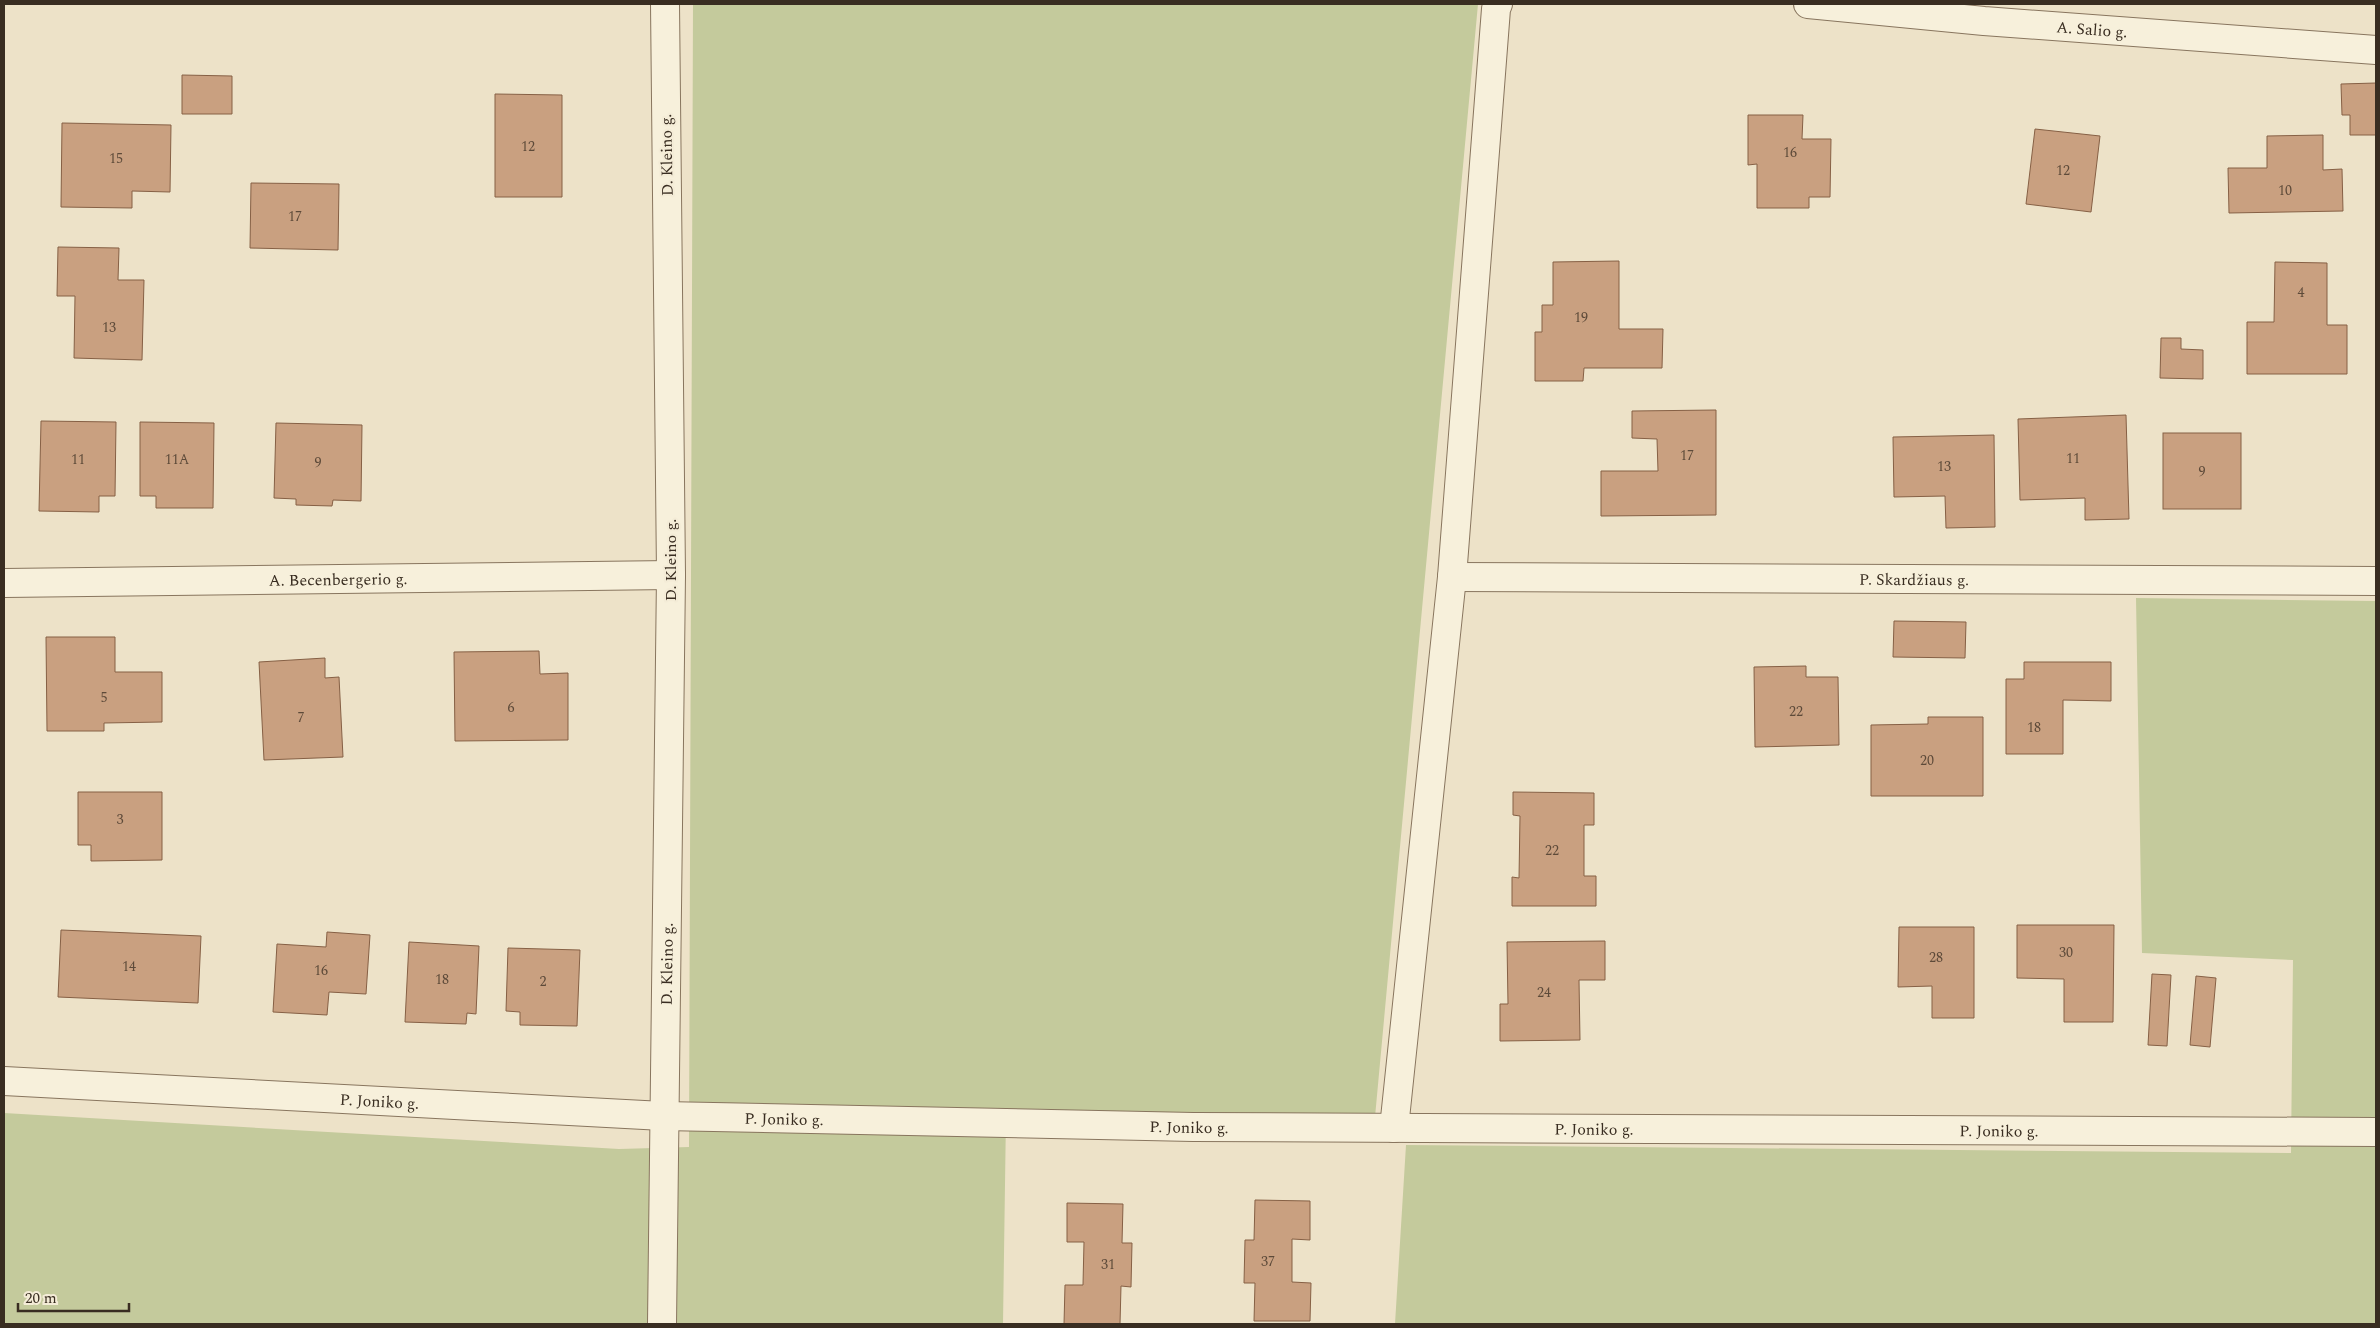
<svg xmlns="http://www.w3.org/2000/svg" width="2380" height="1328" font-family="Spectral,serif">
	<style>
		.green { fill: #c4ca9c }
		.building { fill: #c9a080; stroke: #866045 }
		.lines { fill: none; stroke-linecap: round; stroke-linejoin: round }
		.street-casing { stroke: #88755e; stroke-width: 30 }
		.street { stroke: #f7f0db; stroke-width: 28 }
		.labels { text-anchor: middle; stroke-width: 4.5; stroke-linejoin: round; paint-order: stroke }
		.number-label { font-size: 14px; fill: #5d4a39 }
		.street-label { font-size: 16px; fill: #392d21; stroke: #f4ecd7 }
	</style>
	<rect width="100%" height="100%" fill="#ede2c8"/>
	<g class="green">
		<polygon points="693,4 1478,4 1375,1117 1006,1115 1003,1324 4,1324 4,1113 619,1149 689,1147"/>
		<polygon points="2136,598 2376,601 2376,1324 1395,1324 1406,1145 2291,1153 2293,960 2142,953"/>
	</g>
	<g class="building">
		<polygon points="182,75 232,76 232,114 182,114"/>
		<polygon points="2376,83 2376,135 2350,135 2350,115 2342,115 2341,84"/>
		<polygon points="495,94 562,95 562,197 495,197"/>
		<polygon points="1748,115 1803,115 1802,139 1831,139 1830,197 1809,197 1809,208 1757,208 1757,164 1748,165"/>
		<polygon points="62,123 171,125 170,192 132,191 132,208 61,207"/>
		<polygon points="2035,129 2100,136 2091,212 2026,204"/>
		<polygon points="2323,135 2323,170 2342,169 2343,211 2229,213 2228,168 2267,168 2267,136"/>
		<polygon points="251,183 339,184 338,250 250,248"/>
		<polygon points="58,247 119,248 118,280 144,280 142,360 74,358 75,296 57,296"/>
		<polygon points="1619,261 1619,329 1663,329 1662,368 1584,368 1583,381 1535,381 1535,332 1542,332 1542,305 1553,305 1553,262"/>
		<polygon points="2275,262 2327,263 2327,325 2347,325 2347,374 2247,374 2247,322 2274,322"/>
		<polygon points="2161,338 2181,338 2181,349 2203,350 2203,379 2160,378"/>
		<polygon points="1716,410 1716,515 1601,516 1601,471 1658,471 1657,439 1632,438 1632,411"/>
		<polygon points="2126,415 2129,519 2085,520 2085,498 2020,500 2018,419"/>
		<polygon points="41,421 116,422 115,496 99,496 99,512 39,511"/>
		<polygon points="140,422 214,423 213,508 156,508 156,496 140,496"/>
		<polygon points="276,423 362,425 361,501 333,500 332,506 296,505 296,499 274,498"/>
		<rect x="2163" y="433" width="78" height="76"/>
		<polygon points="1994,435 1995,527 1946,528 1945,496 1894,497 1893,437"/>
		<polygon points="1894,621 1966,622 1965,658 1893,657"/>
		<polygon points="46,637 115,637 115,672 162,672 162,722 104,723 104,731 47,731"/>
		<polygon points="539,651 540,674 568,673 568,740 455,741 454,652"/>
		<polygon points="325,658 325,678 339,677 343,757 264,760 259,662"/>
		<polygon points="2024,662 2111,662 2111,701 2063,700 2063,754 2006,754 2006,679 2024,679"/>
		<polygon points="1806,666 1806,677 1838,677 1839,745 1755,747 1754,667"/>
		<polygon points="1928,717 1983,717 1983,796 1871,796 1871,725 1928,724"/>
		<polygon points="78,792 162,792 162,860 91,861 91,845 78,845"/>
		<polygon points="1513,792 1594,793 1594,825 1584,825 1584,876 1596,876 1596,906 1512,906 1512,877 1519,878 1520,816 1513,815"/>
		<polygon points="2017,925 2114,925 2113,1022 2064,1022 2064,979 2017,978"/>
		<polygon points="1899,927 1974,927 1974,1018 1932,1018 1932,986 1898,987"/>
		<polygon points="61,930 201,936 198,1003 58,997"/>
		<polygon points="327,932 370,935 366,994 329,992 327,1015 273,1012 277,944 326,947"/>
		<polygon points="1605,941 1605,980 1579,980 1580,1040 1500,1041 1500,1004 1508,1004 1507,942"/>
		<polygon points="409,942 479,946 476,1014 467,1013 466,1024 405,1022"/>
		<polygon points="508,948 580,950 577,1026 520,1025 520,1012 506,1011"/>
		<polygon points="2152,974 2171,975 2167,1046 2148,1045"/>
		<polygon points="2196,976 2216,978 2210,1047 2190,1045"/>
		<polygon points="1255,1200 1310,1201 1310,1240 1292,1239 1292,1282 1311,1283 1310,1321 1254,1321 1255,1283 1244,1283 1245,1240 1254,1240"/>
		<polygon points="1067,1203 1123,1204 1122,1243 1132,1243 1131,1287 1121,1286 1120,1324 1064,1324 1065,1285 1083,1285 1084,1242 1067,1242"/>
	</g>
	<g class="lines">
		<defs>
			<g id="street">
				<path id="s1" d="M1808,4L1984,21L2376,50"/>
				<path id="s2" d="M1452,577L2376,581"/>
				<path id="s3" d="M4,583L671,575"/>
				<path id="s4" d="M4,1081L663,1116L1193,1127L2376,1132"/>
				<polyline points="1394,1128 1452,577 1496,9 1498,4"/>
				<path id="s5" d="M662,1324L671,575L665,4"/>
			</g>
		</defs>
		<use href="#street" class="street-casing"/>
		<use href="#street" class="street"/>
	</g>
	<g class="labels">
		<g class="number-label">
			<text x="528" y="151">12</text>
			<text x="1790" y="157">16</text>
			<text x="116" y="163">15</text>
			<text x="2063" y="175">12</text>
			<text x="2285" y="195">10</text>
			<text x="295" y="221">17</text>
			<text x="2301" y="297">4</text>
			<text x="1581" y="322">19</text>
			<text x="109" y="332">13</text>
			<text x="1687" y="460">17</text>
			<text x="2073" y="463">11</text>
			<text x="78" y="464">11</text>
			<text x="177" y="464">11A</text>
			<text x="318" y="467">9</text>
			<text x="1944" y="471">13</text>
			<text x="2202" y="476">9</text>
			<text x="104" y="702">5</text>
			<text x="511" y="712">6</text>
			<text x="1796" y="716">22</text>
			<text x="301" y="722">7</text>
			<text x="2034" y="732">18</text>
			<text x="1927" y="765">20</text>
			<text x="120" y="824">3</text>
			<text x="1552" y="855">22</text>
			<text x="2066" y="957">30</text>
			<text x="1936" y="962">28</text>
			<text x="129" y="971">14</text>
			<text x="321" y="975">16</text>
			<text x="442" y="984">18</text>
			<text x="543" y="986">2</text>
			<text x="1544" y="997">24</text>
			<text x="1268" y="1266">37</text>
			<text x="1108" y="1269">31</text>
		</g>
		<g class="street-label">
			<text dy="6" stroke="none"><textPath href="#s1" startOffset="285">A. Salio g.</textPath></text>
			<text transform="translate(666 155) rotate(-91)" y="6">D. Kleino g.</text>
			<text transform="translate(670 560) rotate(-90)" y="6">D. Kleino g.</text>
			<text dy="6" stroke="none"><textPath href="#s3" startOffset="334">A. Becenbergerio g.</textPath></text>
			<text dy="6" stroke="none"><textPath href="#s2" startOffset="462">P. Skardžiaus g.</textPath></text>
			<text dy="6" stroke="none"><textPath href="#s5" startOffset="360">D. Kleino g.</textPath></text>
			<text dy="6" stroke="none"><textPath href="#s4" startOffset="376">P. Joniko g.</textPath></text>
			<text dy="6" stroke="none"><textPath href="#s4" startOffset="781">P. Joniko g.</textPath></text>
			<text dy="6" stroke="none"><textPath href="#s4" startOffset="1186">P. Joniko g.</textPath></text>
			<text dy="6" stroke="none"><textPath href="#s4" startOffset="1591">P. Joniko g.</textPath></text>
			<text dy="6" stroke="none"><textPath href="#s4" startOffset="1996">P. Joniko g.</textPath></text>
		</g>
	</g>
	<rect width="2380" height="1328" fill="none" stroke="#392d21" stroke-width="10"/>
	<path d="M18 1303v8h111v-8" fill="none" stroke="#392d21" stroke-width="2.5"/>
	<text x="25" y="1303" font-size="15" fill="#392d21" stroke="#f4ecd7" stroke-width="4" paint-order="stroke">20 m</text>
</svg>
